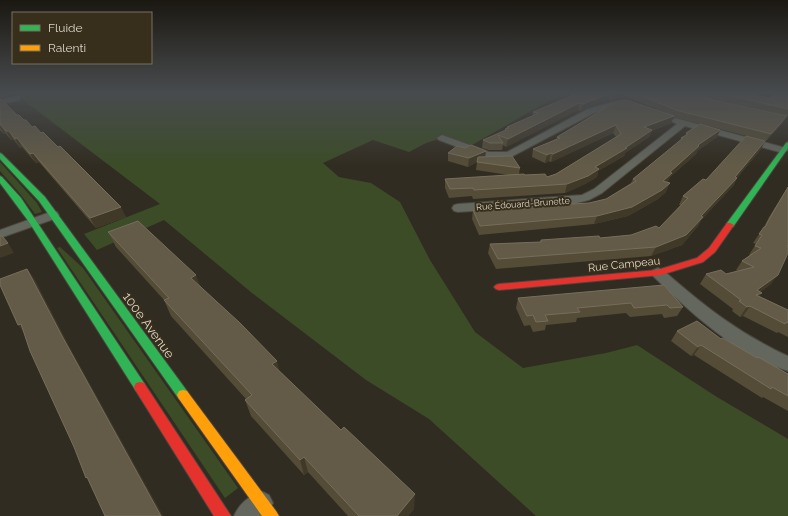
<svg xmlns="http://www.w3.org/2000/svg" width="788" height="516" font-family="Raleway,sans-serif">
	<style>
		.green { fill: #3b4c27 }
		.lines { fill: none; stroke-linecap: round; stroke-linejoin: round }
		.street-casing { stroke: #4b463e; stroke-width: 2 }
		.fast-casing { stroke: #4b463e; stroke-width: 2 }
		.slow-casing { stroke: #4b463e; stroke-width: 2 }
		.jam-casing { stroke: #4b463e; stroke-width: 2 }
		.street { fill: #63675d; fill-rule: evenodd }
		.fast { fill: #30b455; fill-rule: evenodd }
		.slow { fill: #ff9f0a; fill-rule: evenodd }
		.jam { fill: #e5322d; fill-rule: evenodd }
		.wall { fill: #544c37 }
		.shaded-wall { fill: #403928 }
		.building { fill: #635b47; stroke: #766e5c }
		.labels { text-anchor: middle; stroke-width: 4; stroke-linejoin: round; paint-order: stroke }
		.far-street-label { font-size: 9px; fill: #dcd6cb; stroke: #372e1b }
		.street-label { font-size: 11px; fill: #dcd6cb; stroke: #372e1b }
		.near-street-label { font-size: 13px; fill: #dcd6cb; stroke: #372e1b }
	</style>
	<rect width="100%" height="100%" fill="#312c21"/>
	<g class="green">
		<polygon points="14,93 572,93 545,103 472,145 442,138 426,143 409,152 373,140 323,163 339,177 371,183 400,202 430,260 475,332 523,368 606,353 637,345 717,397 788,439 788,516 536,516 429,419 366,380 252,293 164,220 97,250 84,234 160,204"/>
		<polygon points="0,162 37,203 42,212 35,214 21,195 0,171"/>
		<polygon points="60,247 83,268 238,488 225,498 57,248"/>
	</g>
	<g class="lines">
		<defs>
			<g id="street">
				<polygon points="17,96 20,96 20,100 0,104 0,100"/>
				<polygon points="625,101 629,103 628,105 610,107 594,113 509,158 484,157 439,140 437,138 442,135 489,152 507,152 588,109 609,103"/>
				<polygon points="675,118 786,148 788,150 783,153 685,126 602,193 589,200 573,204 458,212 454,211 452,208 454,205 458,204 582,195 594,189 677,124 671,121"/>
				<polygon points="53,211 57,212 59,215 57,218 0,238 0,230"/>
				<path d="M658,268L663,270C704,306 738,333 788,356V371C735,354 692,314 653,276L651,273L653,270Z"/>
				<path d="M261,491L269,495L273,503L269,511L264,516H234C239,504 249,496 261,491Z"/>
			</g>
			<g id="fast">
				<polygon points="788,142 788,148 733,227 727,227 726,225 727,223 786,143"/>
				<polygon points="0,153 2,154 45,197 187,391 189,395 187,399 183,400 179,399 39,201 0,159"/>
				<polygon points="0,176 2,177 21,198 37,222 144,383 146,387 144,391 140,392 136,391 29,222 0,183"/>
			</g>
			<polygon id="slow" points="183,390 187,391 276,511 279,516 262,516 179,399 177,395 179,391"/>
			<g id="jam">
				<polygon points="727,223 730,223 734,225 715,252 703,262 661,275 499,290 496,289 494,287 496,285 499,284 657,270 697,258 709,248"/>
				<polygon points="140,382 144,383 231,516 214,516 136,391 134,387 136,383"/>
			</g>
		</defs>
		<use href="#street" class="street-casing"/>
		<use href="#fast" class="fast-casing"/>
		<use href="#slow" class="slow-casing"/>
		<use href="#jam" class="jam-casing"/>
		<use href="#street" class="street"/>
		<use href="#fast" class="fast"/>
		<use href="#slow" class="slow"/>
		<use href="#jam" class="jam"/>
	</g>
	<g class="wall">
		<polygon points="613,93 614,101 611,102 610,99 581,111 578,110 506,147 503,145 502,150 489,150 482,148 483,140 505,131 505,129 506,129 507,127 532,117 533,112 571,96 571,94"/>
		<polygon points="618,93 696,93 713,100 783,123 766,141 674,117 671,123 652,131 649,137 625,153 624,156 598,171 597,177 585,184 565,193 473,199 472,196 449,198 445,188 445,179 508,175 476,170 477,162 468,167 448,161 448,153 485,157 520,168 519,174 547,177 556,174 616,137 613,133 551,162 549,161 545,163 532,157 533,149 556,139 557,137 666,113"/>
		<polygon points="698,93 745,93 769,98 779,93 788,93 788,116 715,100"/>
		<polygon points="0,98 17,115 32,127 126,217 96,228 39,162 36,163 22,147 20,148 14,140 11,140 6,134 4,134 0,130"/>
		<polygon points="720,130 717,137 697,151 696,154 670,177 667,182 666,192 658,199 628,216 594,224 479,235 472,219 473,210 589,203 606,199 631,183 633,179 680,141 681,138 686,135 686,133"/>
		<polygon points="765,141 761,149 737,178 733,186 701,220 698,226 682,245 651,256 496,269 488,253 490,244 540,242 541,240 600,238 631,235 659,228 681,205 679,205 683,196 706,180"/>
		<polygon points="788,187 771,284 760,292 759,296 788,310 788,337 778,332 777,333 743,316 740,317 732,311 733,309 700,284 706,274 726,274 738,271 736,270 742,261 750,255 749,255 756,244 753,243 764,227 769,217"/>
		<polygon points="108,232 200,286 280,372 414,509 408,516 348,516 308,472 304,475 251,416 245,400 246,399 171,316 164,300 116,247"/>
		<polygon points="664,285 683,307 677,316 664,318 662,314 630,317 626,313 577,318 576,322 546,325 545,330 533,332 530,325 524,326 516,308 518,298"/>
		<polygon points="677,331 721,339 788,374 788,411 763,397 762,398 694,355 691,356 671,341"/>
	</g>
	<g class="shaded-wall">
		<polygon points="0,93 4,93 6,96 0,97"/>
		<polygon points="610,93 612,93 610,99 581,111 583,104"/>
		<polygon points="616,95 614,101 611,102 613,96"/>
		<polygon points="579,103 578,110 506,147 508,139"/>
		<polygon points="674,116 671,123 652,131 649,137 625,153 624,156 598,171 597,177 585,184 565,193 567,184 625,148 644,127"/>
		<polygon points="787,116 783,123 766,141 771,134"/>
		<polygon points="0,125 1,125 6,134 4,134 0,127"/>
		<polygon points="616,125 613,133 551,162 553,154"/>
		<polygon points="720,130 717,137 697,151 696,154 670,177 668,181 660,189 663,181 670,172 698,145"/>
		<polygon points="6,131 9,131 14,140 11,140"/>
		<polygon points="17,138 22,147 20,148 15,139"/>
		<polygon points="765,141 761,149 737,178 733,186 701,220 698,226 682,245 651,256 656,247 701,216 735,177"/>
		<polygon points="486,151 485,159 477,162 478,157 477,162 468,167 469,158"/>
		<polygon points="33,153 39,162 36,163 30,154"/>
		<polygon points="551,153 549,161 545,163 547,155"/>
		<polygon points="670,183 666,192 658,199 628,216 594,224 597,216"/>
		<polygon points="121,207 126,217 96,228 90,218"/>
		<polygon points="8,243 14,253 0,258 0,246"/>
		<polygon points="27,269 34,278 69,346 163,516 161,516 62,336"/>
		<polygon points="196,275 202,291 191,278"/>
		<polygon points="778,275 771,284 757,294 762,293 755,303 757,290"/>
		<polygon points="750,306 743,316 740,317 747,307"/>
		<polygon points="21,324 26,335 18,325"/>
		<polygon points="701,345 694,355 691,356 698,347"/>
		<polygon points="277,361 281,377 272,364"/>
		<polygon points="304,457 308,472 304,475 300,460"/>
		<polygon points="415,494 414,509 408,516 397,516"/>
	</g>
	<g class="building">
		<polygon points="610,93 583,104 579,103 508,139 498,135 503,143 490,143 483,140 506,130 505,129 509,128 507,127 539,113 533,112 574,95 571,94"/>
		<polygon points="635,93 696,93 713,100 787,116 771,134 676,110"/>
		<polygon points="720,93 745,93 769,98 780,93 788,93 788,109"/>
		<polygon points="0,98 17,115 19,115 24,120 26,120 32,127 35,126 41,133 43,132 58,147 60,146 121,207 90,218 33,153 30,154 17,138 15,139 9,131 6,131 1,125 0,125"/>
		<polygon points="627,100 674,116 644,127 652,130 625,148 627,148 595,167 599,169 588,176 567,184 474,190 473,188 450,189 445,179 524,174 525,175 545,174 547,177 556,174 621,134 616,125 553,154 551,153 547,155 533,149 560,138 557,137 617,101"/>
		<polygon points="700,124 720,130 698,145 699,146 670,172 672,173 663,181 670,183 662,190 632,207 597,216 480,226 473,210 589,203 606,199 636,181 633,179 683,138 681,138 688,134 686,133"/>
		<polygon points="746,136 765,141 735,177 737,178 701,216 703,217 686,235 656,247 498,259 490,244 541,242 541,240 599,236 600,238 631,235 656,226 659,228 688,198 683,196 703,179 706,180"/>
		<polygon points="471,145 486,151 469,158 448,153 457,146 465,148"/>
		<polygon points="512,156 520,168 477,162 478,157"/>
		<polygon points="788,187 788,244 787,247 788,247 788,253 778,275 757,290 762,293 756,295 788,310 788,323 786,322 785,324 750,306 747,307 739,301 741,300 706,274 721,270 726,274 754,267 742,261 761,248 755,246 762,235 759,234 764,227 765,227 775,209"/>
		<polygon points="138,221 196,275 191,278 240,323 277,361 272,364 341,430 344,427 415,494 397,516 359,516 304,457 300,460 245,400 252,395 164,300 169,298 108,232"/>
		<polygon points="0,236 2,236 8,243 0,246"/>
		<polygon points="27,269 62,336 161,516 106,516 106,515 105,516 87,477 86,478 74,447 30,351 21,324 18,325 0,285 0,279"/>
		<polygon points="664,285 683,307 670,308 667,305 634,308 631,303 577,308 580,312 545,315 548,321 536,322 533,315 527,316 518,298"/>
		<polygon points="697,321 721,339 723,338 757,358 758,357 788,374 788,396 772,387 771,389 701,345 698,347 677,331"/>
	</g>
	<linearGradient id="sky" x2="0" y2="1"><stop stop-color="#1b1812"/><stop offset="0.56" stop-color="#484b4e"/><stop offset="1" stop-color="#484b4e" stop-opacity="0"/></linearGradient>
	<rect width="788" height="166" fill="url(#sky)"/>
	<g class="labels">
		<g class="far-street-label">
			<text transform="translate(523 204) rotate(-4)" y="3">Rue Édouard-Brunette</text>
		</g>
		<g class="street-label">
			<text transform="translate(624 264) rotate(-6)" y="4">Rue Campeau</text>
		</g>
		<g class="near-street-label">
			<text transform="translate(149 325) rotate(54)" y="5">100e Avenue</text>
		</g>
	</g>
	<rect x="12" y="12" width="140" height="52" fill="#372e1b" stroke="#797161"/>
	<rect x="20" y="25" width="20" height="6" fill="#30b455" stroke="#797161"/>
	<text x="48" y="32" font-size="12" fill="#dcd6cb">Fluide</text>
	<rect x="20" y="45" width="20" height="6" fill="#ff9f0a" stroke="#797161"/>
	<text x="48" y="52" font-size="12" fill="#dcd6cb">Ralenti</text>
</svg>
